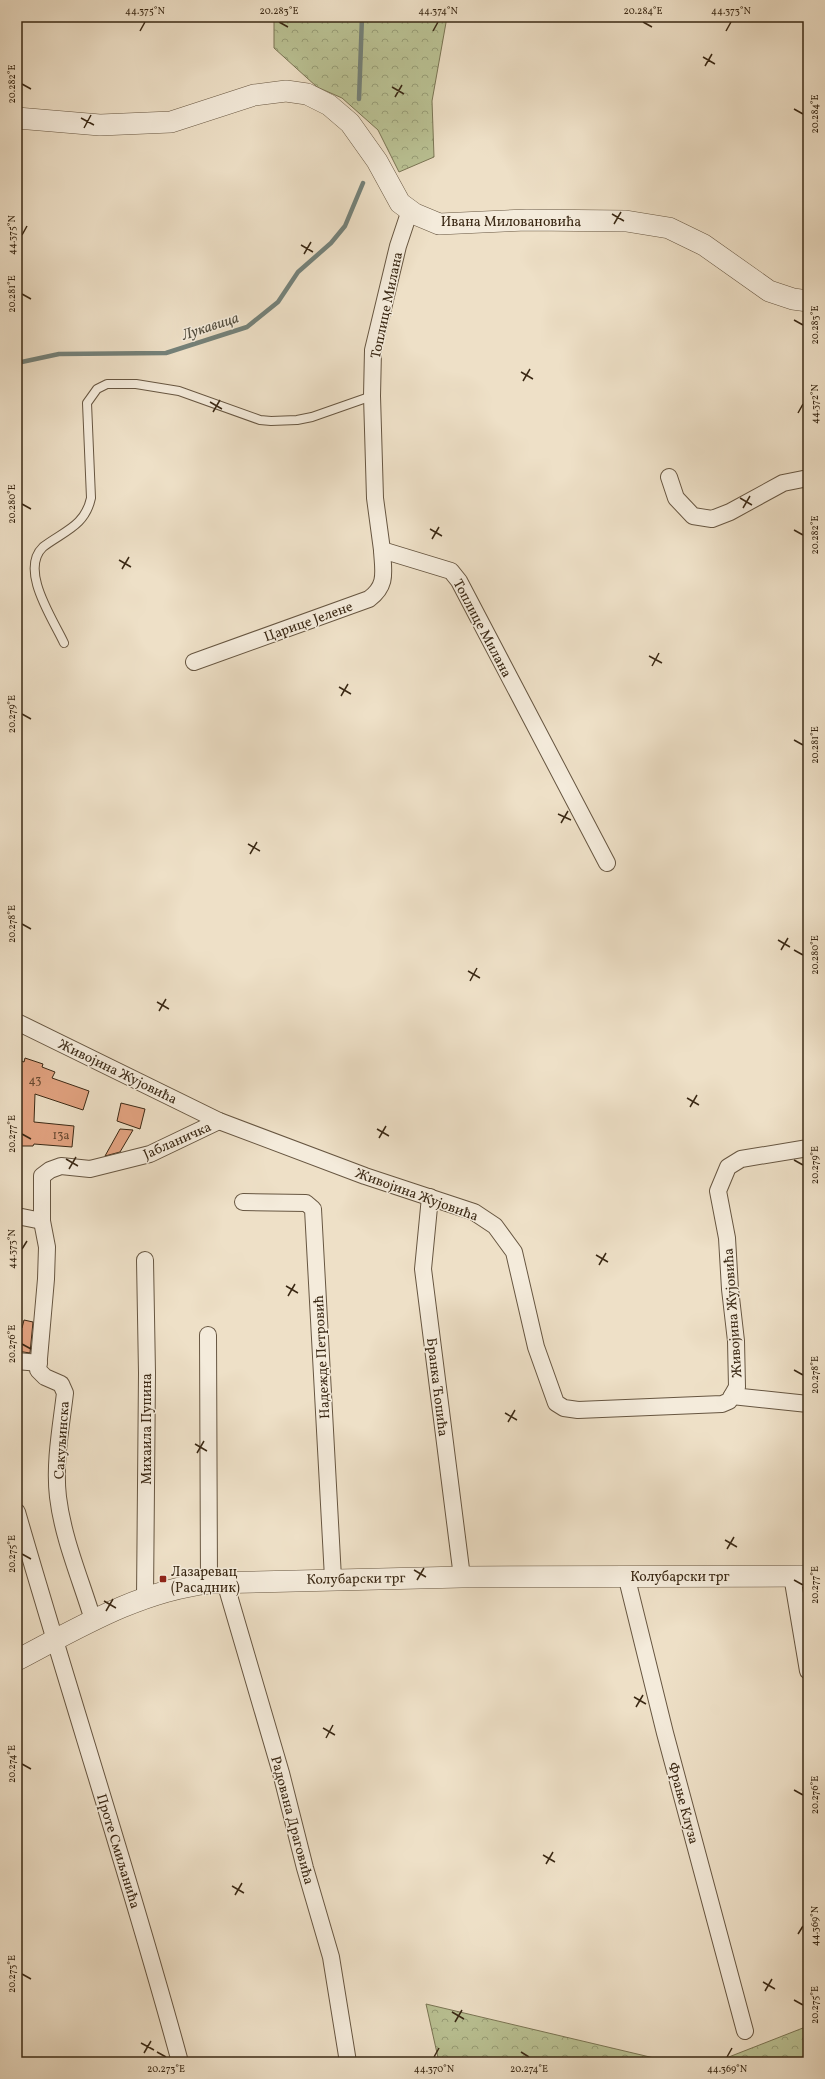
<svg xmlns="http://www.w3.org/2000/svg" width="825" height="2079" font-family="Vollkorn,serif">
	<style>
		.forest { fill: url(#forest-crowns); stroke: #7a7554 }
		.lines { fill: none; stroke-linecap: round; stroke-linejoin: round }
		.stream { stroke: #748179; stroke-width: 4.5 }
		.building { fill: #e3a381; stroke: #3a2814 }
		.service-casing { stroke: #675641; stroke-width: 10 }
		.minor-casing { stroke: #675641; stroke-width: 18 }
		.tertiary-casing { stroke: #675641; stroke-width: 22 }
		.service { stroke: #f4ebdb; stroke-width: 8 }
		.minor { stroke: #f4ebdb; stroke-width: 16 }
		.tertiary { stroke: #f4ebdb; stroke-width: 21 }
		.ticks { fill: none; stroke: #3a2814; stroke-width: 1.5 }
		.poi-dot { fill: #8f2418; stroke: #f4ebdb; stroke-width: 1.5 }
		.labels { text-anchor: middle; stroke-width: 3; stroke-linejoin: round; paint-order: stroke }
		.number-label { font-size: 12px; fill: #64472f }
		.street-label { font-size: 14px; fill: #3a2814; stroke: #f4ebdb }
		.poi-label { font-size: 14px; fill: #3a2814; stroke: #f4ebdb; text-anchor: start }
		.water-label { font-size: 15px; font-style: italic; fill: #524d3e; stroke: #f4ebdb }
		.neatline { fill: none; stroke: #3a2814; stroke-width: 1.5 }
		.ticks-label { font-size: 10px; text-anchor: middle; fill: #3a2814 }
	</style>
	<defs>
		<pattern id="forest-crowns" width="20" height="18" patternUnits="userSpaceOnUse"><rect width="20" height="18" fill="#bac294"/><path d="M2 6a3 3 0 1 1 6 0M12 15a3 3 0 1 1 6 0" fill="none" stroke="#989e78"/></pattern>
	</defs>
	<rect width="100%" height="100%" fill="#eee0c7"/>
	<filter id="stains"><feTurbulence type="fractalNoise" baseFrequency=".005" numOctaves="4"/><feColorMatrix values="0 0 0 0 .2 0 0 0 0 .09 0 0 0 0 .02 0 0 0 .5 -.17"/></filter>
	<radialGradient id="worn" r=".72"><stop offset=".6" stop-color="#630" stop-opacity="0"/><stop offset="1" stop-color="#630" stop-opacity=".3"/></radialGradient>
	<g class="forest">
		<polygon points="274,17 447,17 432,101 434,157 399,172 378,130 342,98 317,87 274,48"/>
		<polygon points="426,2004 671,2062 439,2062"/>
		<polygon points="808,2026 808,2062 716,2062"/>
	</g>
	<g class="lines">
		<g class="stream">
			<polyline points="359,99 362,17"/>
			<polyline points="17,363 59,354 166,353 247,327 278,302 298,272 331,243 345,226 363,183"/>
		</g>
	</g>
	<g class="building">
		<polygon points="25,1058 43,1064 42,1067 55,1072 52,1078 89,1091 83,1110 35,1094 34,1122 74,1126 72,1147 34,1144 33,1146 17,1146 17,1059 24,1062"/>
		<polygon points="121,1103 145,1109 140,1129 117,1121"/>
		<polygon points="120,1129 133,1130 120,1152 105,1156"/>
		<polygon points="24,1320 33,1322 30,1353 17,1351 17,1327 22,1328"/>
	</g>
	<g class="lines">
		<defs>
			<path id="service" d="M64,643C53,619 19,570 43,547C64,531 85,526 91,498L87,403L97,389L107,384H136L179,391L260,420L271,421L297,420L312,417L372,396"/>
			<g id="minor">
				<polyline points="410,210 398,246 373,350 372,396 375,498 382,550 451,571 459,581 607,863"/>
				<polyline points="669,477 676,498 693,516 712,519 730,512 783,483 808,478"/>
				<path d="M194,662L369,599C388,585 383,571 382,550"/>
				<polyline points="17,1022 219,1121 365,1176 474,1212 495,1226 514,1252 536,1347 556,1403 564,1408 578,1410 722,1404 729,1401 737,1387 736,1341 730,1289 727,1238 718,1191 728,1167 741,1159 808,1148"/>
				<polyline points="430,1197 423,1269 462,1577"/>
				<polyline points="243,1202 306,1203 313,1209 333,1578"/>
				<polyline points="17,1216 42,1221 42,1176 50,1170 61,1166 90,1169 150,1154 219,1121"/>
				<path d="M42,1221L47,1247L46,1279L38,1370L45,1377L61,1384L65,1393C61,1427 54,1463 58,1497C63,1539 81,1580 93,1620"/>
				<polyline points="208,1335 209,1583"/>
				<polyline points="17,1361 39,1363"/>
				<polyline points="732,1396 808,1404"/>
				<path d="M17,1512C70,1696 130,1878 180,2062"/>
				<polyline points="626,1575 665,1733 745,2031"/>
				<polyline points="792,1576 808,1671"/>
				<polyline points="225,1582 281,1773 305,1868 331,1957 348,2062"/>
				<polyline points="145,1598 147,1373 145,1260"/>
			</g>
			<g id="tertiary">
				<polyline points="17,118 100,125 171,122 254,95 286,91 307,94 329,105 350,123 377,161 400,203 415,214 439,224 527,220 626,221 669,228 704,245 769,291 793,299 808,301"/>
				<path d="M17,1660C78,1628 139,1591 209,1583L462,1577L808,1576"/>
			</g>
		</defs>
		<use href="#service" class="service-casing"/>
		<use href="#minor" class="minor-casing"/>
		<use href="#tertiary" class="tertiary-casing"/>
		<use href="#service" class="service"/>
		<use href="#minor" class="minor"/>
		<use href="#tertiary" class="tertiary"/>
	</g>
	<path class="ticks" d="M279,22L288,27M643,22L652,27M140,31L145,22M433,31L438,22M726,31L731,22M703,57L715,64M705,66L712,54M22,84L31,89M392,87L404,94M395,97L402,85M794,109L803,114M81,118L94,125M84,128L91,115M612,214L624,221M614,224L621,212M22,235L27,226M301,245L313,252M304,254L311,242M22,294L31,299M794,320L803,325M521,372L533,379M523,381L530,369M210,402L222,409M213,412L220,400M798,413L803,404M740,498L752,505M22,504L31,509M743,508L750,496M430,529L442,536M794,530L803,535M432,539L439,527M119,560L131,567M122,569L129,557M649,656L662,663M652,666L659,653M339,687L351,694M341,696L348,684M22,714L31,719M794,740L803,745M558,814L571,820M561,823L568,811M248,844L260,851M250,854L257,842M22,924L31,929M778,940L790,947M781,950L788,938M794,950L803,955M468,971L480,978M470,981L477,968M157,1002L169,1009M159,1011L166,999M687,1098L699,1105M690,1107L697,1095M377,1129L389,1136M22,1134L31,1139M379,1138L386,1126M66,1159L78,1166M794,1160L803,1165M69,1169L76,1157M22,1249L27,1241M596,1255L608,1262M599,1265L606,1253M286,1286L298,1293M288,1296L295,1284M22,1344L31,1349M794,1370L803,1375M505,1413L517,1420M508,1422L515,1410M195,1444L207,1451M197,1453L204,1441M725,1540L737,1547M727,1549L734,1537M22,1554L31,1559M414,1570L426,1577M417,1580L424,1568M794,1580L803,1585M104,1601L116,1608M106,1611L113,1599M634,1697L646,1704M636,1707L643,1695M323,1728L335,1735M326,1738L333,1725M22,1764L31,1769M794,1790L803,1795M543,1855L555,1862M546,1864L553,1852M232,1886L244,1893M235,1895L242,1883M798,1934L803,1926M22,1974L31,1979M763,1982L775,1989M765,1991L772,1979M794,2000L803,2005M452,2012L464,2019M455,2022L462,2010M141,2043L154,2050M157,2052L166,2057M521,2052L529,2057M144,2053L151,2041M434,2057L439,2048M727,2057L732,2048"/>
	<rect class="poi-dot" x="159" y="1575" width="8" height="8" rx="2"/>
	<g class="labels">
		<g class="number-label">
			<text x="35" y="1084">43</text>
			<text x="61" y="1139">13a</text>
		</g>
		<g class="street-label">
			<text x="511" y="226">Ивана Миловановића</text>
			<text transform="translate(386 305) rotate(-78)" y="5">Топлице Милана</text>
			<text transform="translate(308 621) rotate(-20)" y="5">Царице Јелене</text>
			<text transform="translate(483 628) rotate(62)" y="5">Топлице Милана</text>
			<text transform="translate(118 1071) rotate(26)" y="5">Живојина Жујовића</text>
			<text transform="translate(177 1140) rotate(-24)" y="5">Јабланичка</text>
			<text transform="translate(417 1194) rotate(20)" y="5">Живојина Жујовића</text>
			<text transform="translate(732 1313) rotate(-94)" y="5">Живојина Жујовића</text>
			<text transform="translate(321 1357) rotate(-93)" y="5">Надежде Петровић</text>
			<text transform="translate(438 1387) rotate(83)" y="5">Бранка Ћопића</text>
			<text transform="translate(146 1429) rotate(-90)" y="5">Михаила Пупина</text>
			<text transform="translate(61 1440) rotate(-86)" y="5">Сакуљинска</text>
			<text x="680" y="1581">Колубарски трг</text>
			<text transform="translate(356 1578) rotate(-1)" y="5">Колубарски трг</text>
			<text transform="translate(684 1803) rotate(75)" y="5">Фрање Клуза</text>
			<text transform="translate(293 1820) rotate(75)" y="5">Радована Драговића</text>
			<text transform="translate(119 1851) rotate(73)" y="5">Проте Смиљанића</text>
		</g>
		<g class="poi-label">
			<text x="171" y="1576">Лазаревац<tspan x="171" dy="16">(Расадник)</tspan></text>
		</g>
		<g class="water-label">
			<text transform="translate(210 326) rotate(-18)" y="5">Лукавица</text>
		</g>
	</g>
	<rect width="825" height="2079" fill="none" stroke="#eee0c7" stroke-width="44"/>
	<rect x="22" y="22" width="781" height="2035" class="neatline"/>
	<g class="ticks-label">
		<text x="145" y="14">44.375°N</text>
		<text x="279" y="14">20.283°E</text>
		<text x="438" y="14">44.374°N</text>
		<text x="643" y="14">20.284°E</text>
		<text x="731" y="14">44.373°N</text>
		<text transform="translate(11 84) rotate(-90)" y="4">20.282°E</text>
		<text transform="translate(814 114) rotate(-90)" y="4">20.284°E</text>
		<text transform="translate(11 235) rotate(-90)" y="4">44.375°N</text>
		<text transform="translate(11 294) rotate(-90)" y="4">20.281°E</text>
		<text transform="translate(814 325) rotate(-90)" y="4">20.283°E</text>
		<text transform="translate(814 404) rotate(-90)" y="4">44.372°N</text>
		<text transform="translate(11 504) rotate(-90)" y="4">20.280°E</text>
		<text transform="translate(814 535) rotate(-90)" y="4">20.282°E</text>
		<text transform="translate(11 714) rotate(-90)" y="4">20.279°E</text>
		<text transform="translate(814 745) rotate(-90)" y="4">20.281°E</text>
		<text transform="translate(11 924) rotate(-90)" y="4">20.278°E</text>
		<text transform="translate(814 955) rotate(-90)" y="4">20.280°E</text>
		<text transform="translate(11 1134) rotate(-90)" y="4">20.277°E</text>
		<text transform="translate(814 1165) rotate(-90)" y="4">20.279°E</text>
		<text transform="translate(11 1249) rotate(-90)" y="4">44.373°N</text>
		<text transform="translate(11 1344) rotate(-90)" y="4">20.276°E</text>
		<text transform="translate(814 1375) rotate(-90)" y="4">20.278°E</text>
		<text transform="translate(11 1554) rotate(-90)" y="4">20.275°E</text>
		<text transform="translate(814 1585) rotate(-90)" y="4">20.277°E</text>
		<text transform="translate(11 1764) rotate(-90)" y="4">20.274°E</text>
		<text transform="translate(814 1795) rotate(-90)" y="4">20.276°E</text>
		<text transform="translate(814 1926) rotate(-90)" y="4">44.369°N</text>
		<text transform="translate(11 1974) rotate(-90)" y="4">20.273°E</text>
		<text transform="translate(814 2005) rotate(-90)" y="4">20.275°E</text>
		<text x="166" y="2072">20.273°E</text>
		<text x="434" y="2072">44.370°N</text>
		<text x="529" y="2072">20.274°E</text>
		<text x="727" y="2072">44.369°N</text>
	</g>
	<rect width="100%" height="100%" filter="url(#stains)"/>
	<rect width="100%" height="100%" fill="url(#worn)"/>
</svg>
